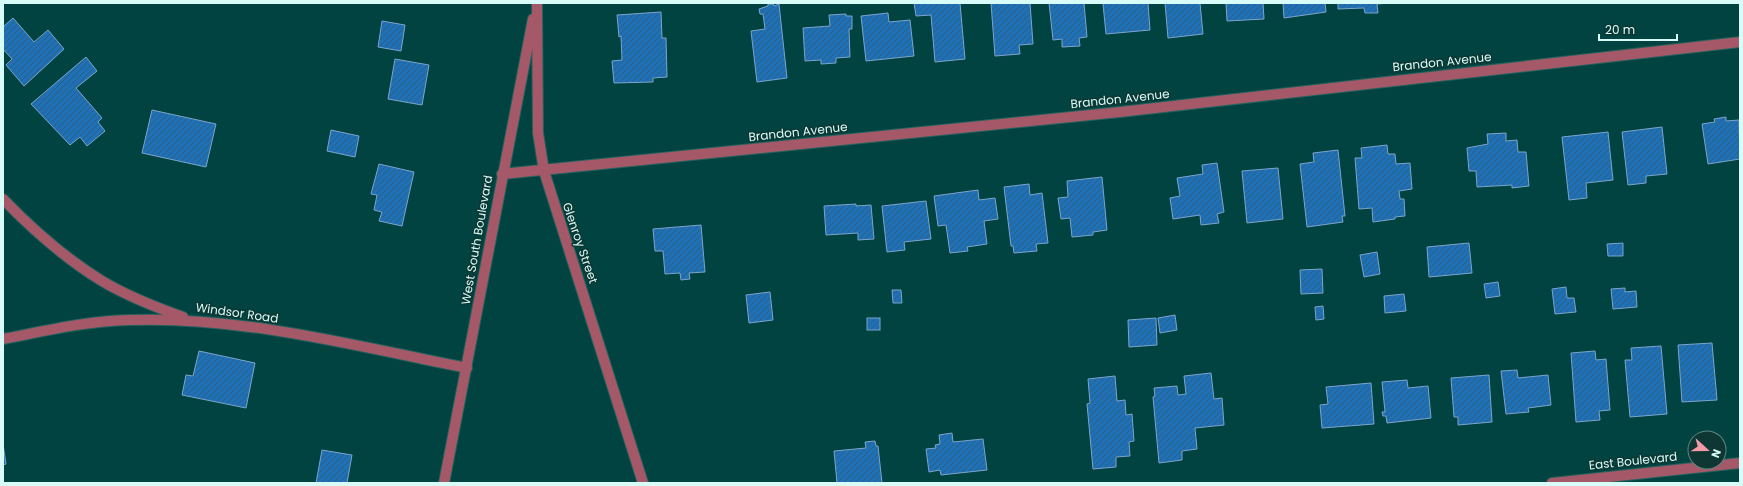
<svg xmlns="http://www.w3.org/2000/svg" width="1743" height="486" font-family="Poppins,sans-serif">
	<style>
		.building { fill: url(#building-hatch); stroke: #7ca4cd }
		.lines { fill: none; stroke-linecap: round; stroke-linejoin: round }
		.minor-casing { stroke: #23615d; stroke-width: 12 }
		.minor { stroke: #a55867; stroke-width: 10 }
		.labels { text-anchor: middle; stroke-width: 3; stroke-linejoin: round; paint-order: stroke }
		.street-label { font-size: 12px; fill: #d8fcf8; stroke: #0e3734 }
	</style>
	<defs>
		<pattern id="building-hatch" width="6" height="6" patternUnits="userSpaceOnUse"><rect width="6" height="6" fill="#1e71b6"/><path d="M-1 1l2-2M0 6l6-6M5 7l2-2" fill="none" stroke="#315d7b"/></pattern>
	</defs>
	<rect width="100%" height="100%" fill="#014340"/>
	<g class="building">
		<polygon points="914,3 960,3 965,59 935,62 931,15 916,16"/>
		<polygon points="991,3 1030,3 1033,44 1019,45 1020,54 995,56"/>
		<polygon points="1049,3 1084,3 1087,37 1079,38 1080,46 1062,47 1062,39 1053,40"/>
		<polygon points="1107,3 1148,3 1150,30 1106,34 1103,4"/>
		<polygon points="1165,3 1200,3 1203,34 1168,38"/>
		<polygon points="1226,3 1263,3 1264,19 1227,21"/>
		<polygon points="1283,3 1325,3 1326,12 1284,18"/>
		<polygon points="1338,3 1391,3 1377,4 1378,13 1365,13 1364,8 1338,9"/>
		<polygon points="768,4 773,4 774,6 779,4 787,78 757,82 751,31 765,29 763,14 760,14 759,9 768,6"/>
		<polygon points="661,12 662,38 666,38 667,77 653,78 653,82 614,83 612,61 622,60 621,36 619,37 617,15"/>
		<polygon points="888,13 889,22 910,20 914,56 866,61 861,16"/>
		<polygon points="846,14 846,16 852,16 852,29 849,29 850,57 836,58 836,63 821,64 821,60 805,61 803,28 830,26 829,15"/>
		<polygon points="13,18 34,42 48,30 64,49 24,86 6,65 12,59 3,49 3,27"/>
		<polygon points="382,21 405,25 401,51 378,47"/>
		<polygon points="86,57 97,71 76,88 102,118 98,122 105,131 87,146 80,137 70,145 31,104"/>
		<polygon points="395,59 429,65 422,105 388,99"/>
		<polygon points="152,110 216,124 206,167 142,153"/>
		<polygon points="1726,117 1726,121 1739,120 1740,159 1708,164 1702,124 1715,122 1714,119"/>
		<polygon points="1662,127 1667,174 1646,176 1646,183 1628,185 1622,132"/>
		<polygon points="331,130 359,136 355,157 327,151"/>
		<polygon points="1608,132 1613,180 1586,183 1587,198 1569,200 1562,137"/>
		<polygon points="1506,133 1506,141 1517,140 1518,152 1526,152 1529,186 1512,188 1512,185 1477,187 1476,171 1469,171 1467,148 1488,144 1487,134"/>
		<polygon points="1387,145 1388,154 1395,154 1396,164 1410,163 1412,189 1399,191 1400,199 1404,199 1405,216 1395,217 1395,219 1373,222 1372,208 1359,209 1355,158 1362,158 1361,148"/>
		<polygon points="1338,150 1345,216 1342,216 1343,222 1307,227 1300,164 1314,162 1313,153"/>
		<polygon points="1217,163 1224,212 1217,214 1219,223 1201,225 1200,215 1173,219 1170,198 1180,196 1177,178 1203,174 1202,165"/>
		<polygon points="379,164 414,172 402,226 379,221 382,212 374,210 377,195 371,194"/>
		<polygon points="1278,168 1283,219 1247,223 1242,171"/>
		<polygon points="1102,177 1107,230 1093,232 1093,235 1072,237 1070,218 1061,219 1058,198 1068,197 1067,181"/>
		<polygon points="1029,184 1030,195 1042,193 1048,243 1036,244 1037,251 1014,253 1013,246 1011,246 1004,187"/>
		<polygon points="978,190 979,200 995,198 998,219 984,221 987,244 967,247 968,251 950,253 946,225 938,226 934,196"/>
		<polygon points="926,201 931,239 904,242 905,250 887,252 882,206"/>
		<polygon points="856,204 856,206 871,205 874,239 858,240 858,233 826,235 824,206"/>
		<polygon points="701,225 705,272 689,273 690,279 681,280 680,273 665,274 663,251 655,251 653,229"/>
		<polygon points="1469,243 1472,273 1429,277 1427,247"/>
		<polygon points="1623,243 1623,256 1608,256 1607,244"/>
		<polygon points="1377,252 1380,274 1364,277 1360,255"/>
		<polygon points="1322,269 1323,293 1301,294 1300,270"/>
		<polygon points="1498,282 1500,296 1486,298 1484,284"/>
		<polygon points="1566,287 1567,298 1574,298 1576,312 1555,314 1552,289"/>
		<polygon points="1625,288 1625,292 1636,291 1637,307 1613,309 1611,289"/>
		<polygon points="892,290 901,290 902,303 893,303"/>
		<polygon points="770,292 773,320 749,323 746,295"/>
		<polygon points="1404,294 1406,311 1385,313 1384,296"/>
		<polygon points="1323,306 1324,319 1316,320 1315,307"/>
		<polygon points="1175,315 1177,330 1160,333 1158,318"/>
		<rect x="867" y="318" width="13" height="12"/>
		<polygon points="1156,318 1157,345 1129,347 1128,320"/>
		<polygon points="1712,343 1717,400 1682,402 1678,345"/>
		<polygon points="1661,346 1667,414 1630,417 1625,360 1632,360 1631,348"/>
		<polygon points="199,351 255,363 246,408 182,395 186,375 193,376"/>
		<polygon points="1595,351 1596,360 1606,359 1610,410 1599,411 1600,420 1576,422 1571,353"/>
		<polygon points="1517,370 1518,378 1548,375 1551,405 1528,408 1529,412 1506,414 1501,371"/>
		<polygon points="1211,373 1214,399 1222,398 1224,425 1195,428 1197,449 1182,451 1182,460 1159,463 1153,397 1155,396 1154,388 1177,386 1178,395 1186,394 1184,376"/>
		<polygon points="1489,375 1492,422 1458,425 1458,417 1454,417 1451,378"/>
		<polygon points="1115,376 1117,401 1125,400 1126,415 1132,414 1134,441 1129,442 1130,456 1116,457 1116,467 1093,469 1087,404 1090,403 1088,379"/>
		<polygon points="1407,380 1408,388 1428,386 1431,418 1387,423 1386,416 1383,416 1382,412 1385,412 1382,382"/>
		<polygon points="1371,383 1374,424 1322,428 1320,405 1328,404 1326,387"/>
		<polygon points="952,433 953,442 983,439 987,470 941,475 940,470 929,472 926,449 936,448 935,445 940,444 939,435"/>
		<polygon points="875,441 876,446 878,446 882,483 837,483 834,451 866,448 865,442"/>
		<polygon points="3,444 6,464 3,465"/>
		<polygon points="322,450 352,455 347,483 316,483"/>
	</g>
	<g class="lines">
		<defs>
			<g id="minor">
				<polyline points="537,3 538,133 544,171 643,483"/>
				<polyline points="502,174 1120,112 1740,42"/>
				<path d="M3,199C32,229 66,259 102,281C127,296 155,307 183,317"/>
				<path d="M3,339C45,331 86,321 129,320C242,316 356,346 467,368"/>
				<polyline points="444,483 533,19"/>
				<polyline points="1552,483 1740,463"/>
			</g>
		</defs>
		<use href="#minor" class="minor-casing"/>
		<use href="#minor" class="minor"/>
	</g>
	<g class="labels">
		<g class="street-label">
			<text transform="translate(1442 62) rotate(-6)" y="4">Brandon Avenue</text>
			<text transform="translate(1120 99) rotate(-6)" y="4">Brandon Avenue</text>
			<text transform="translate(798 132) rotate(-6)" y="4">Brandon Avenue</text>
			<text transform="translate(477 240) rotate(-80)" y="4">West South Boulevard</text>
			<text transform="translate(580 243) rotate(71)" y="4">Glenroy Street</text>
			<text transform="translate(237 313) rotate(8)" y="4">Windsor Road</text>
			<text transform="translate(1633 461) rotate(-6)" y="4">East Boulevard</text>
		</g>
	</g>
	<rect width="1743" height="486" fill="none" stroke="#d8fcf8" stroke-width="8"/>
	<g transform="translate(1707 450) rotate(111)"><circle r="19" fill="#0e3734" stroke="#5f8682"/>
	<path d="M0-3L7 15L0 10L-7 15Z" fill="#f39aa9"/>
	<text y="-6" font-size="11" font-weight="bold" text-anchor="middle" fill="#d8fcf8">N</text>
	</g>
	<path d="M1599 34v6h78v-6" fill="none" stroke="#d8fcf8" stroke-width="2"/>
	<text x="1605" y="34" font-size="12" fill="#d8fcf8" stroke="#0e3734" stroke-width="3" paint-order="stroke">20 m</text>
</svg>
